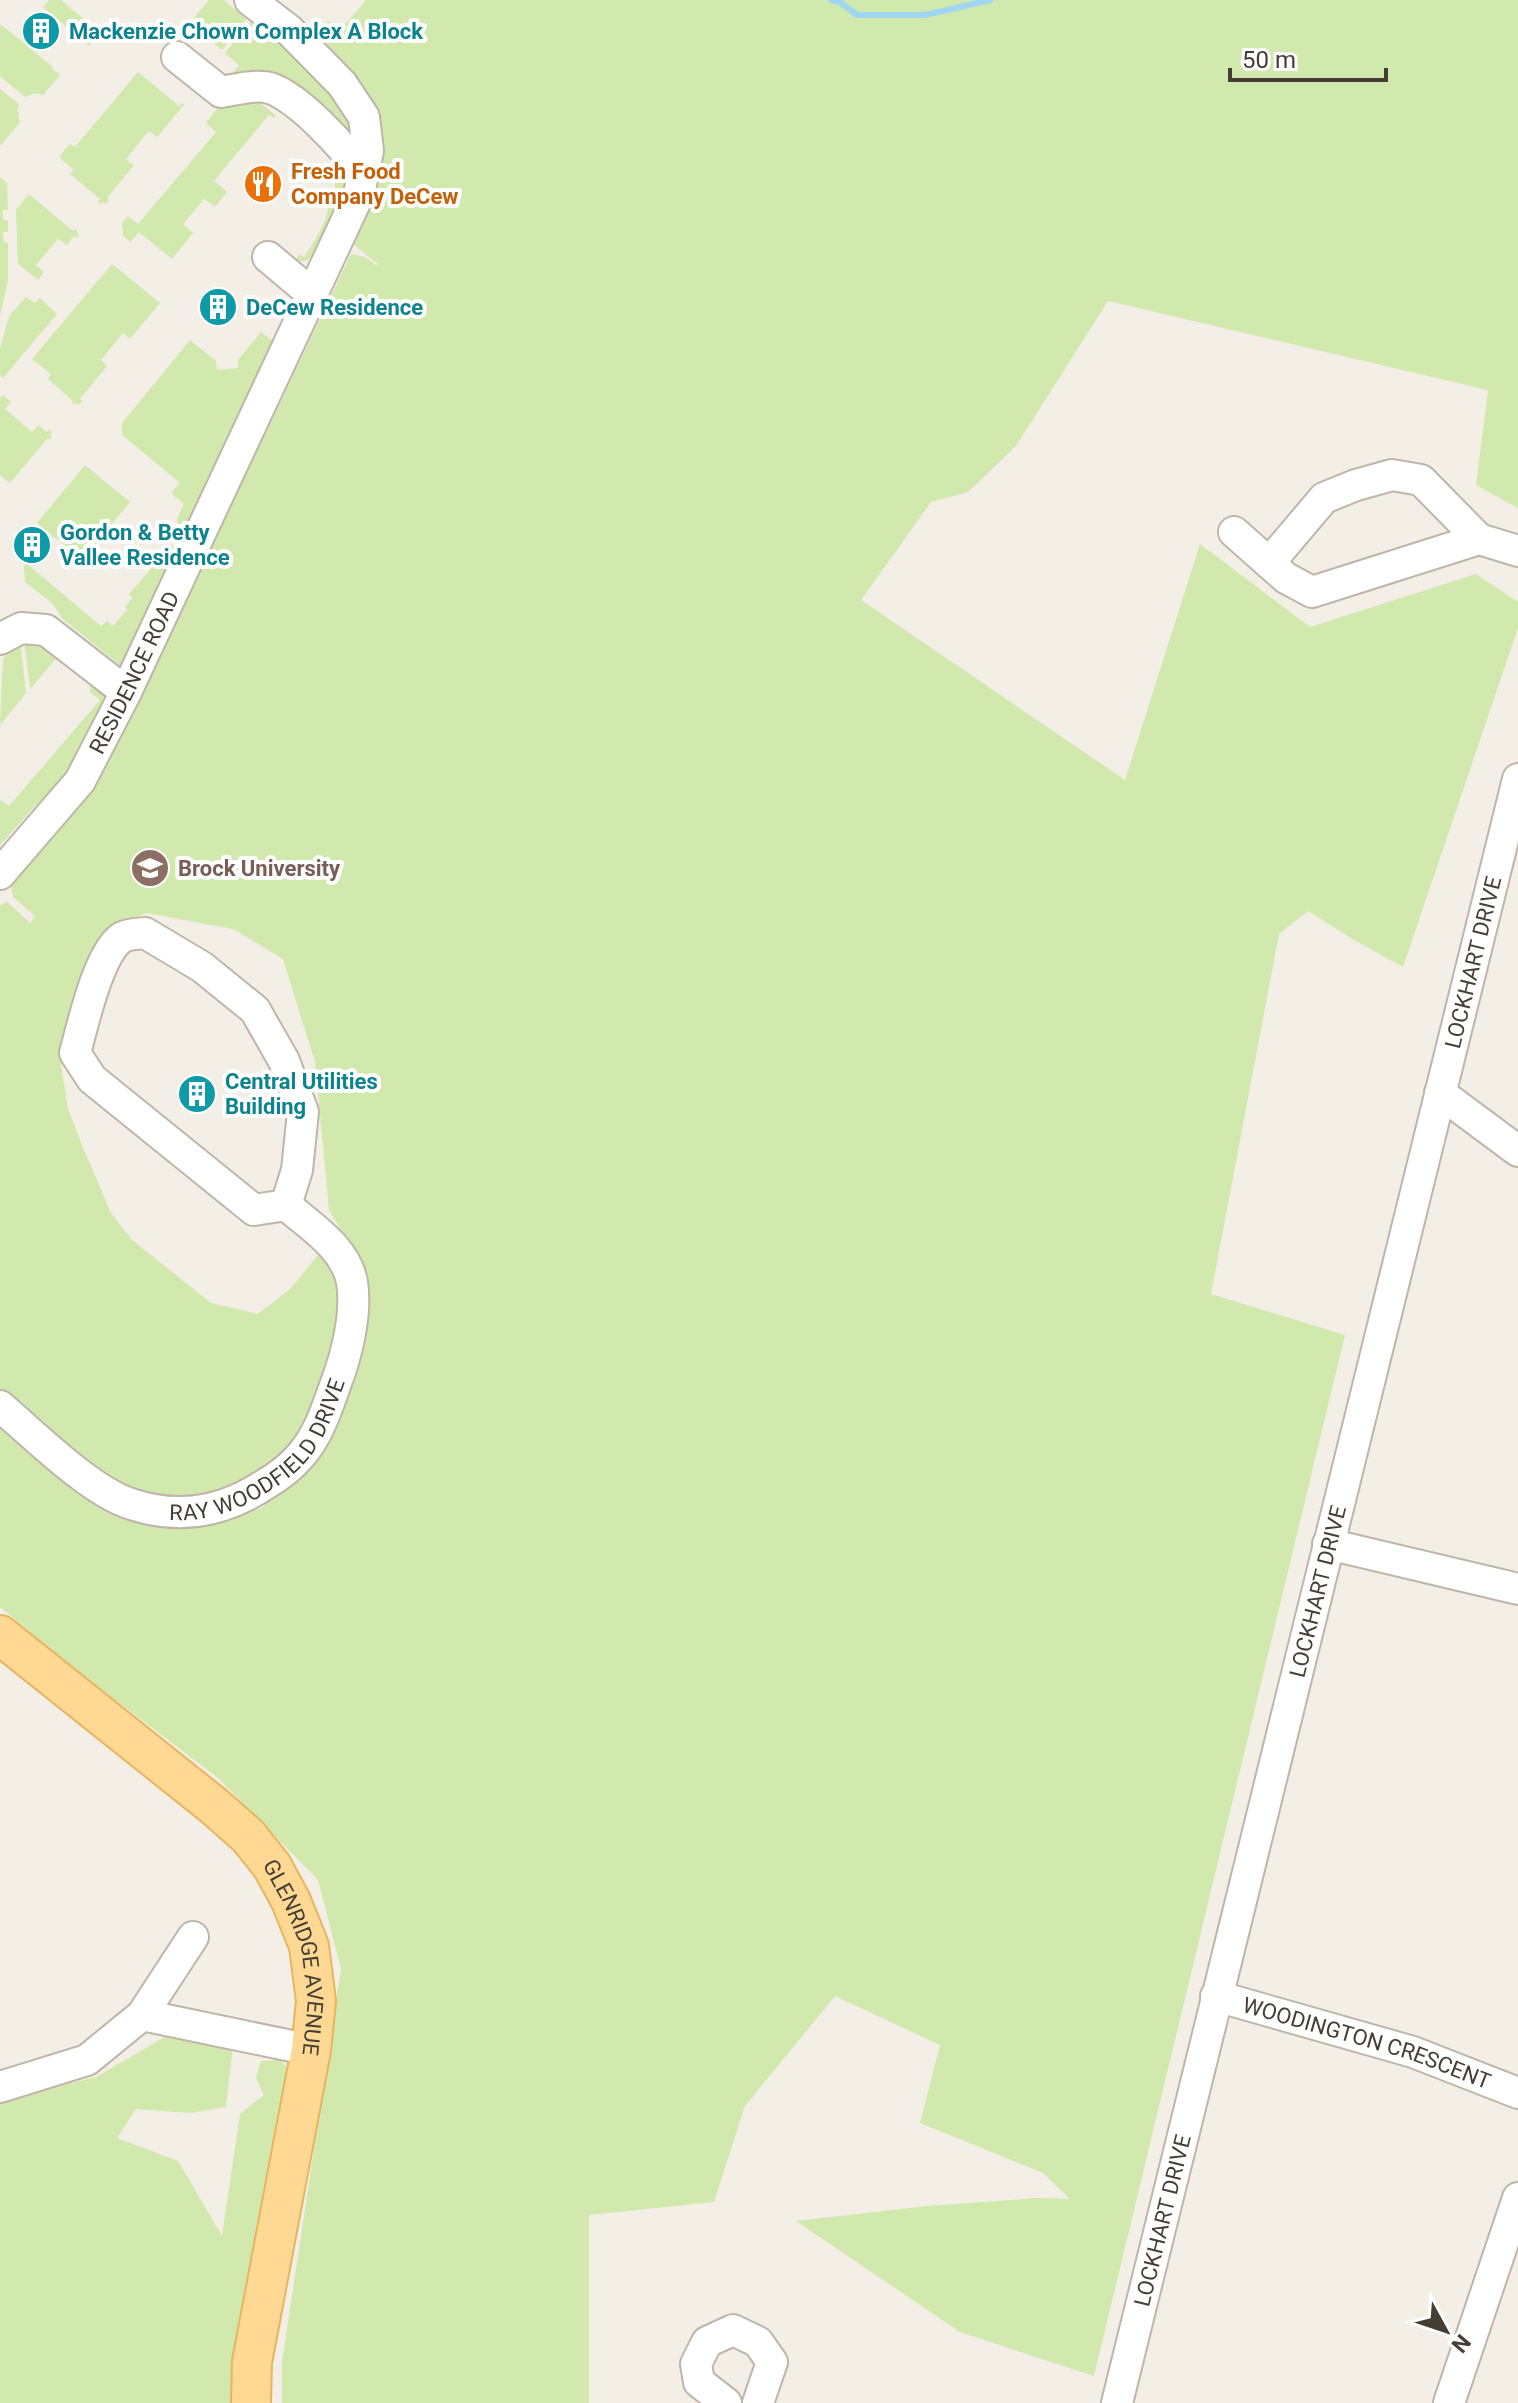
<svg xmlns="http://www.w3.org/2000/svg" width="1518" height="2403" font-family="Roboto,sans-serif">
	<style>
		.green { fill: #d2e9ad; fill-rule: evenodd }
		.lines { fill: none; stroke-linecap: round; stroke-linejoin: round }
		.stream { stroke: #9fd6f3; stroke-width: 6 }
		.minor-casing { stroke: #bfb5a8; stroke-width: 34 }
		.major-casing { stroke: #e8b55f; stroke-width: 42 }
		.minor { stroke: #fff; stroke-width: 30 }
		.major { stroke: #ffd993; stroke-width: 38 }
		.labels { text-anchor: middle; stroke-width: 8; stroke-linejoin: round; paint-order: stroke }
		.culture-label { font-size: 22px; font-weight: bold; fill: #0d838f; stroke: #fff; text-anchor: start }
		.food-label { font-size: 22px; font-weight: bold; fill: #c56008; stroke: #fff; text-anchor: start }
		.street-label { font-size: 22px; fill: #463e35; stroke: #fff }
		.education-label { font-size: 22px; font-weight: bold; fill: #785e54; stroke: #fff; text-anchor: start }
	</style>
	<rect width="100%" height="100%" fill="#f3eee6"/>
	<g class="green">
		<polygon points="49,0 61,0 100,33 89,46 43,7"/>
		<polygon points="209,0 224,0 246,19 222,50 194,27 184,38 177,38"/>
		<path d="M366,0H1518V508L1476,485L1488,390L1108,301L1016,446L968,492L931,502L861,600L1125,780L1200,544L1310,627L1476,574L1518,602V628L1403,967L1354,940L1308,911L1279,934L1211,1294L1345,1335L1094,2376L960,2332L796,2221L927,2206L1037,2198L1070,2199L1043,2173L920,2123L940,2045L835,1996L745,2106L714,2202L589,2215V2403H282V2362L341,1969L318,1880L217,1777L81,1674L0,1607V1421L90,1496L204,1523L262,1508L291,1476L272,1460C252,1474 230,1491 206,1496C178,1501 133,1490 108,1478L0,1389V905L7,902L30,923L35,916L13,897L11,886L66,823L120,740L351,254L365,257L376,265L378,264L354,245C380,190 401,127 354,76C346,68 327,54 323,45C321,40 322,31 322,26L328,21L342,28ZM146,913L233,929L283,959L315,1062L329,1210L356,1255L335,1266L319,1254L290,1289L258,1314L211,1303L131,1239L111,1213L82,1145L68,1109L61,1066L101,958L106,932Z"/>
		<polygon points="251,21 315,73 341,99 357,144 231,75 239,65 225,53"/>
		<polygon points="0,24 53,67 52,69 60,75 43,95 35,93 25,97 0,76"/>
		<polygon points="138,72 179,106 182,103 184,105 157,137 149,131 126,159 134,165 107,198 109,200 106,204 103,202 101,204 98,202 100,199 70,174 74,170 59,157 70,144 75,147"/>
		<polygon points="0,89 19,104 17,111 20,113 18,115 20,122 0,146"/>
		<polygon points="255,98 276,116 274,118 269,115 214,181 227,192 215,207 204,199 183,224 193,233 172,259 139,232 130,242 123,236 122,223 128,216 138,224 216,132 206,123 222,102"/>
		<path d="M341,163L350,182L314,254L306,261H296L299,254L304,257C316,239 328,222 329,200H334L336,174H331L330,167Z"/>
		<polygon points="0,177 7,183 8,210 3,210 3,220 8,221 8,232 3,232 4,242 8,243 8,280 0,316"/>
		<polygon points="29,194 73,231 76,229 79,235 77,238 74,236 67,245 58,239 36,265 44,272 38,280 18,264 16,210"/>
		<polygon points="112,264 160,303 130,339 123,333 101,360 107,366 80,399 82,401 79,405 76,403 74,405 72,403 73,401 48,379 51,374 32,359"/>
		<polygon points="26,297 35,303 40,298 57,314 3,378 0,375 0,349 9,316"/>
		<path d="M261,332L279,346L188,528C182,528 177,527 177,519L184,504L171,493L180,483L122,435V423L190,340L216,361L217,370L238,368V360Z"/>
		<polygon points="3,395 11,402 5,409 32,432 38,425 47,432 49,430 52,432 50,435 52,437 50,440 48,438 10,483 0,475 0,399"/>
		<polygon points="85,465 130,502 82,560 37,523"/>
		<polygon points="167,545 174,546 177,550 127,664 121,666 63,619 52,603 25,582 24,566 26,563 101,626 107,621 113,626 127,610 125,607 133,597 129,594 159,559"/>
		<polygon points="24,640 38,641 59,655 30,689"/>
		<polygon points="20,641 26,693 0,725 3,659 7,651"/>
		<polygon points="93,684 109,699 81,758 41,808 36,805 0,845 0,800 9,806 100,700 90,692 90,685"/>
		<polygon points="168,2035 233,2046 226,2107 190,2113 136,2109 117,2138 178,2161 222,2236 240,2114 264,2095 256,2078 261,2061 280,2060 294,2075 238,2403 0,2403 0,2101 96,2077"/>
	</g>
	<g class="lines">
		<polyline class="stream" points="831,0 840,2 857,15 925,15 990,0"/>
		<defs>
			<g id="minor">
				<path d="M177,57L221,92C234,90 251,85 265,87C292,90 349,151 363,175"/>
				<polyline points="268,257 312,294"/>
				<polyline points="1234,532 1286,578 1312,592 1479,539 1518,551"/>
				<polyline points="1269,563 1324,498 1356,485 1392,475 1421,480 1479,539"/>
				<polyline points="0,639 21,628 46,630 126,692"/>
				<path id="s1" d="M0,874L80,781L126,692L359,194L368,151L364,117L342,84L289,30L250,0"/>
				<path d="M145,933L202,967L255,1010L284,1061L303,1112L297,1170L286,1205L254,1210L92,1079L75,1053C83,1024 98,955 121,938C127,934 137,934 145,933Z"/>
				<polyline points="1440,1093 1518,1151"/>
				<path id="s2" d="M0,1406C34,1435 90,1491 131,1504C179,1520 223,1512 264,1485C278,1477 292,1466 302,1454C319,1434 327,1408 336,1383C347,1354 357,1313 352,1282C346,1248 310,1226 286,1205"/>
				<polyline points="1328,1544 1518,1589"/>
				<path id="s3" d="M1216,1996L1413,2052L1518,2093"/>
				<polyline points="142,2015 193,1937"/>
				<polyline points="0,2087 87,2060 142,2015 311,2050"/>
				<polyline points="726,2403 699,2382 696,2364 707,2342 733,2330 758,2342 772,2362 758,2403"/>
				<path id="s4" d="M1117,2403L1518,779"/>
				<polyline points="1449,2403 1518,2198"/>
			</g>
			<g id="major">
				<path id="s5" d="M0,1635L214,1806L248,1836L272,1866L291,1901L309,1946L316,2001L311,2050L252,2362L251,2403"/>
			</g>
		</defs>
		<use href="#minor" class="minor-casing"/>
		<use href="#major" class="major-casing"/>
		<use href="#minor" class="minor"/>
		<use href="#major" class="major"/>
	</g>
	<defs>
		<symbol id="building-disc" viewBox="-11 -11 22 22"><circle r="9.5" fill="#0f9aa8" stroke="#fff"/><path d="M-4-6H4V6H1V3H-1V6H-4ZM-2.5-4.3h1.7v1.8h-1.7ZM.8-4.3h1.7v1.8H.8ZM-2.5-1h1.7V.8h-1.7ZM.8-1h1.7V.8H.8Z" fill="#fff"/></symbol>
		<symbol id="restaurant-disc" viewBox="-11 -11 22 22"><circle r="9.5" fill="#e8710a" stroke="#fff"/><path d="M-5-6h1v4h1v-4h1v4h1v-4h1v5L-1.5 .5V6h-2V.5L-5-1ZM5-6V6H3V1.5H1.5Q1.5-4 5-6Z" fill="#fff"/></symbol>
		<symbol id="university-disc" viewBox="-11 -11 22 22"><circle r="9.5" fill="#8d6e63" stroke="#fff"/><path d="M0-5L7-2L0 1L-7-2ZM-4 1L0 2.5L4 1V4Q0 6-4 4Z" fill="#fff"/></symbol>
	</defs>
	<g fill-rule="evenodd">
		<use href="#building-disc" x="19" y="9" width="44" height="44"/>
		<use href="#restaurant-disc" x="241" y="162" width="44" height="44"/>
		<use href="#building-disc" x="196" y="285" width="44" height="44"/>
		<use href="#building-disc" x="10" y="523" width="44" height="44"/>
		<use href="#university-disc" x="128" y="846" width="44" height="44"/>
		<use href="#building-disc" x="175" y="1072" width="44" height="44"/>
	</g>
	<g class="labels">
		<g class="culture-label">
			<text x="69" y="39">Mackenzie Chown Complex A Block</text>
			<text x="246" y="315">DeCew Residence</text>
			<text x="60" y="540">Gordon &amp; Betty<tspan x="60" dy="25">Vallee Residence</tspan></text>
			<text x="225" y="1089">Central Utilities<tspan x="225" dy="25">Building</tspan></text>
		</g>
		<g class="food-label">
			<text x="291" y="179">Fresh Food<tspan x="291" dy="25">Company DeCew</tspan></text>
		</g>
		<g class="street-label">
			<text dy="8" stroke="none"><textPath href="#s1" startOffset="244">RESIDENCE ROAD</textPath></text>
			<text dy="8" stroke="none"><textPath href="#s4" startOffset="1484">LOCKHART DRIVE</textPath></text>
			<text dy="8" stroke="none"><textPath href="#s2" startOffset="320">RAY WOODFIELD DRIVE</textPath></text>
			<text dy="8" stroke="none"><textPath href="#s4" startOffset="836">LOCKHART DRIVE</textPath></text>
			<text dy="8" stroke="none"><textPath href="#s5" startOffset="454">GLENRIDGE AVENUE</textPath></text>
			<text dy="8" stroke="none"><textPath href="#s3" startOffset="158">WOODINGTON CRESCENT</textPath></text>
			<text dy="8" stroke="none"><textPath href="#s4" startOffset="188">LOCKHART DRIVE</textPath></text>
		</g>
		<g class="education-label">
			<text x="178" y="876">Brock University</text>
		</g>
	</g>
	<g transform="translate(1446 2331) rotate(130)" stroke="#ffffff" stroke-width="6" paint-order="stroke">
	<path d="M0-6L14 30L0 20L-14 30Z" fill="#463e35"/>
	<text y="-12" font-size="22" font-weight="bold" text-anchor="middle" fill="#463e35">N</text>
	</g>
	<path d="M1230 68v12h156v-12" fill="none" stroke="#463e35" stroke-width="4"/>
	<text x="1242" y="68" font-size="24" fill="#463e35" stroke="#ffffff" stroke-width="6" paint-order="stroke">50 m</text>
</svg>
